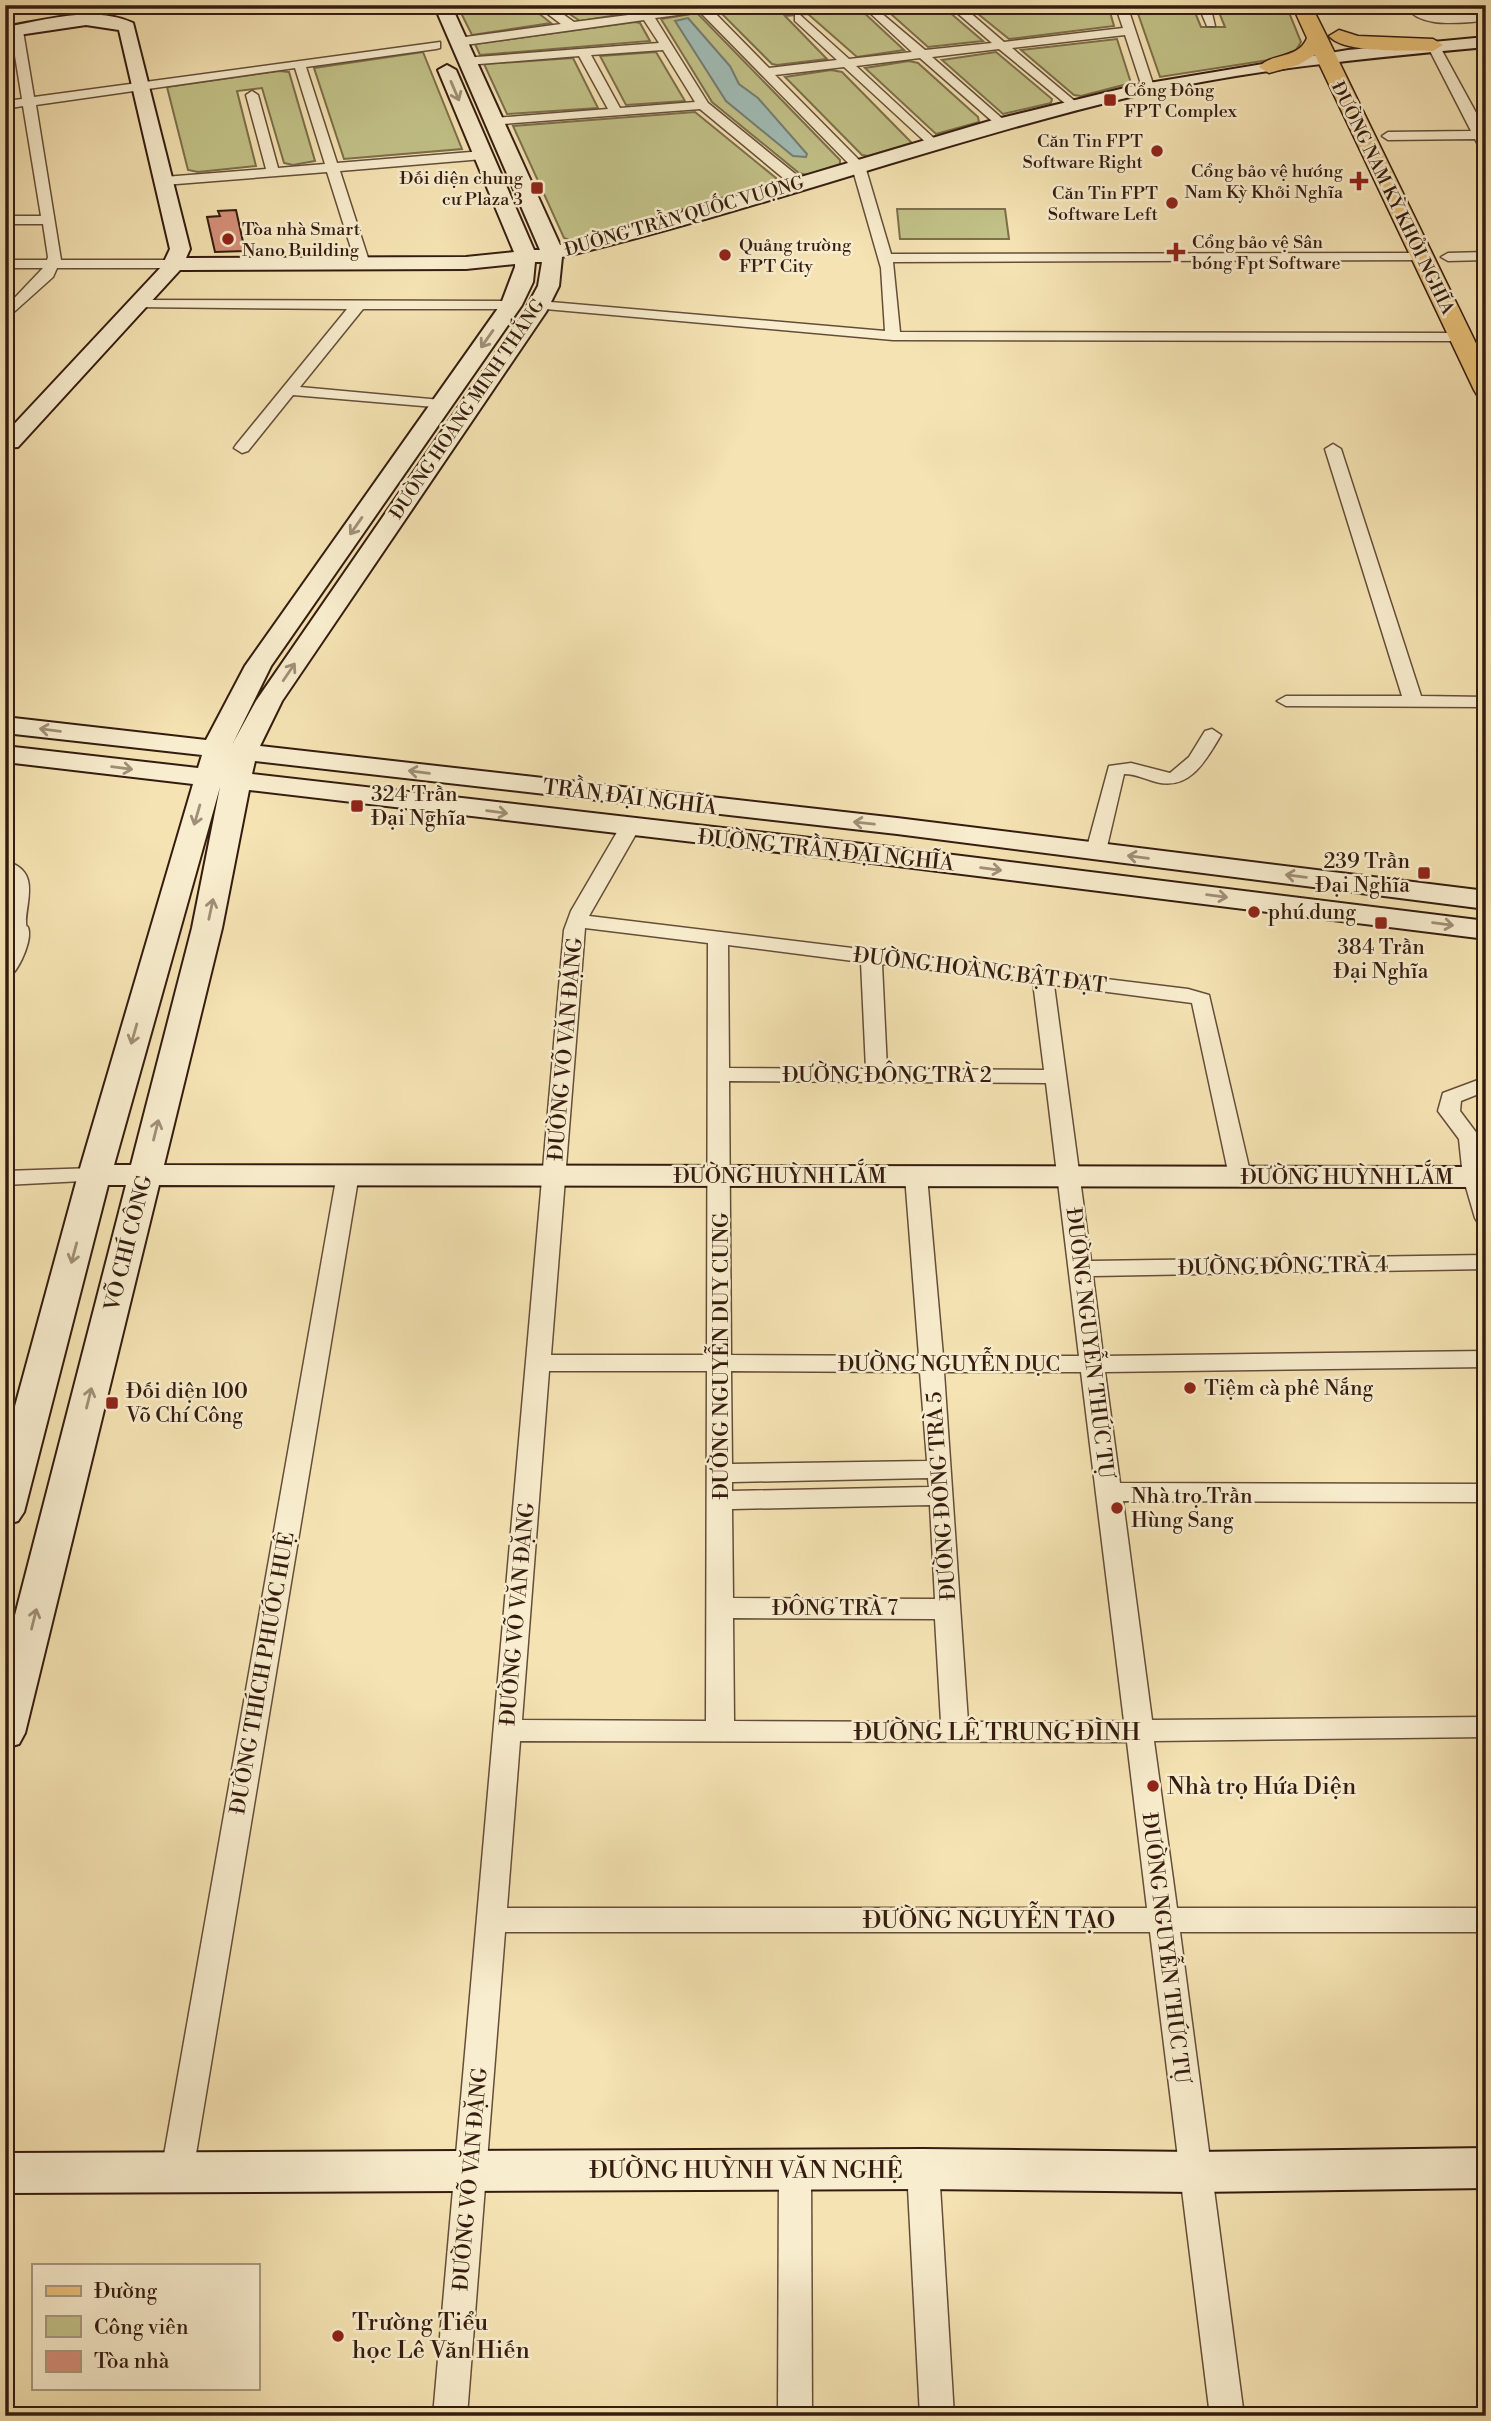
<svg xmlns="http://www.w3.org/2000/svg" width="1491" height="2421" font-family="'Libre Bodoni',serif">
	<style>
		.green { fill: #c2c288; stroke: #7c6f4c; stroke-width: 2 }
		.water { fill: #a0bcb6; stroke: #757c74; stroke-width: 2 }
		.building { fill: #d5907a; stroke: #351c10; stroke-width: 2 }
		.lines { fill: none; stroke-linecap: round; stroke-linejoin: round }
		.street-casing { stroke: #654e39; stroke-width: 3 }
		.secondary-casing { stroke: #351c10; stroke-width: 4 }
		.primary-casing { stroke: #351c10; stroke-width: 3 }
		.street { fill: #f8edce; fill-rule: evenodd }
		.secondary { fill: #f8edce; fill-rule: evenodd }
		.primary { fill: #eac27a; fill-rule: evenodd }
		.oneway { stroke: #a08f78 }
		.poi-dot { fill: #8f2418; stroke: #f8edce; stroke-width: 2.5 }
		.labels { text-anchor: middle; stroke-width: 5; stroke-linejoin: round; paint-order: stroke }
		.far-poi-label { font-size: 18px; fill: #351c10; stroke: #f8edce; text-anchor: start }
		.far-street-label { font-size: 18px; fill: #351c10; stroke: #f8edce }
		.poi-label { font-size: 21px; fill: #351c10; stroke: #f8edce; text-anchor: start }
		.street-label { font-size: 21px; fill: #351c10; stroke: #f8edce }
		.near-street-label { font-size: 24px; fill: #351c10; stroke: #f8edce }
		.near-poi-label { font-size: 24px; fill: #351c10; stroke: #f8edce; text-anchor: start }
	</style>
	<rect width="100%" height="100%" fill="#f5e3b3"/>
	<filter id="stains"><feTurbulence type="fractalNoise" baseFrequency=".00286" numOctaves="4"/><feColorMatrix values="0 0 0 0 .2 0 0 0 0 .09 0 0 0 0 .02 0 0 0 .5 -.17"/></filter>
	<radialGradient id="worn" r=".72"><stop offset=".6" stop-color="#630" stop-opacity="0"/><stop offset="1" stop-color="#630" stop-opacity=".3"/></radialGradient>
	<g class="green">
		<polygon points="457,5 528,5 551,23 472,35"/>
		<polygon points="556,5 620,5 630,13 580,21"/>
		<polygon points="752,5 941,5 983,41 928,47 882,6 859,8 904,50 857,57 808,14 785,16 827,59 777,65 772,64 719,11"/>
		<polygon points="967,5 1108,5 1114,26 1009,39"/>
		<polygon points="1135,5 1192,5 1201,27 1225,27 1216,5 1286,5 1301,42 1296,50 1275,59 1160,77"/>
		<polygon points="691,14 698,14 840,160 840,164 807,175 799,173 712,102 661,19"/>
		<polygon points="635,22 640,23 650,41 480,55 475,44"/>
		<polygon points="1117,39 1131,83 1081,96 1074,95 1021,50"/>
		<polygon points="423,52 462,149 344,159 314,68"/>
		<polygon points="656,52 685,101 626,105 600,56"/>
		<polygon points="996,52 1052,99 1051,103 1003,114 942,60"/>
		<polygon points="573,58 598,108 507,114 484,64"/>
		<polygon points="909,61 918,63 978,117 979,122 936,134 865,68"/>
		<polygon points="831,70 842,72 912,143 868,156 862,155 785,77"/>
		<polygon points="279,71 289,72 315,161 293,165 284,163 262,88 237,91 256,166 198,172 188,170 167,87"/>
		<polygon points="695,112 776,178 776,182 573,241 564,238 513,126"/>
		<polygon points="897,209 1005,209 1009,239 900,239"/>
	</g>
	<polygon class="water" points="688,18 730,66 739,84 758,98 807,154 806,157 793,156 726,101 675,21"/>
	<polygon class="building" points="236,210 245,251 215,252 207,217 220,216 218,211"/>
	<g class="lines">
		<defs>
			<g id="street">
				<path d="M536,5H550L574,22L636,14L631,9L637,5L650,12L694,5H731L712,10L769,68L837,60L795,21V15L799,14L849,59L912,52L870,13V9L874,7L925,50L992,43L948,5H961L1004,42L1123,28L1115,5H1127L1154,87L1152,90L1142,87L1125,35L1012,48L1076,102L1078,105L1072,109L999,49L932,57L1005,121V127L1000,128L920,58L856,66L937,141L938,144L932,148L844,67L775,75L865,166L891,254L1422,253L1427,254V260L893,262L900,332L1460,333L1467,337L1460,341L893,340L534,308V302L539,301L885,331L881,268L852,167L700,12L655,18L708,103L804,181V187H794L700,109L489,125V119L494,118L608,109L579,56L467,65L463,64V58L659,43L644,20L458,46L452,42L458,38L561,24ZM663,50L695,102L620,108L591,55Z"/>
				<polygon points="1198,5 1210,5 1215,26 1207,26"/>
				<path d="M1403,5H1415L1433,15L1486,13V21C1458,22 1423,30 1403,5Z"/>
				<polygon points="17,27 23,31 34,97 440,42 440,48 436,49 306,67 337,163 483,151 490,155 483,159 340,171 370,264 363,268 356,264 327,172 164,185 157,181 164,177 266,169 246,95 252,91 258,95 278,168 325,164 295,68 36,105 61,260 174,260 181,264 174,268 57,268 53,277 5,320 5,308 43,268 5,268 5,260 47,260 48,257 43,224 5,224 5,216 41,216 23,106 5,109 5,101 22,99 11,31"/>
				<polygon points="1429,42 1439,45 1486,131 1486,151 1481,150 1475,139 1388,140 1382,136 1388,132 1471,131 1427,45"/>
				<polygon points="1486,252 1486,260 1448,261 1441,257 1448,253"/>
				<polygon points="138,300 511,301 518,305 511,309 363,309 300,387 441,400 446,402 446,408 293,395 248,451 242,453 234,448 236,445 347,309 133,307 131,304"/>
				<polygon points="1333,444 1341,449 1421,696 1486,697 1486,707 1286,706 1277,701 1286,696 1402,696 1325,449"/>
				<path d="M1212,729L1221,735C1206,760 1190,791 1156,782C1145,779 1136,774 1124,774L1106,851L1103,855H1089L1086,851L1109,766L1131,763L1170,773L1189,757L1205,731Z"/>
				<path d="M630,821L640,827L589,916L1188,989L1209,995L1251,1176L1240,1183L1229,1176L1192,1003L1054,985L1091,1261L1486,1255V1269L1093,1276L1103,1356L1486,1351V1367L1105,1372L1120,1483L1486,1484V1502L1123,1501L1152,1720L1486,1717V1737L1154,1741L1177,1908H1486V1932H1180L1244,2416H1210L1150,1932H505L467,2416H433L564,930L571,911L620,827ZM585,928L708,943L707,1355H551ZM728,945L861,962L866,1069L729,1068ZM882,964L1033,982L1044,1070L887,1069ZM729,1081L1046,1083L1079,1356H943L927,1176L916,1169L905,1176L919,1356L731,1355ZM549,1371H707L706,1721L522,1720ZM731,1371L920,1372L927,1461L732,1464ZM944,1372H1081L1124,1721L968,1722ZM928,1478L929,1487L732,1491V1482ZM930,1505L935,1599L733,1598L732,1509ZM733,1618L935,1619L941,1722L734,1721ZM520,1741L1127,1742L1147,1908H507Z"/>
				<path d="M5,861C40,870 27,898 26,921C26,931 28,922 29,932C30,945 17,976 5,979V944L9,934L6,923L12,892L5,877Z"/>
				<polygon points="1486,1077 1486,1091 1461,1101 1460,1111 1481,1139 1486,1179 1486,1225 1478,1223 1475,1218 1463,1177 1459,1139 1438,1111 1443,1093"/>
				<polygon points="348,1167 359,1174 193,2172 188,2182 177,2186 166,2182 161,2172 337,1174"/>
				<polygon points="94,1168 102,1170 105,1175 102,1180 5,1185 5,1171"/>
				<polygon points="923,2155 934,2159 939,2169 954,2416 920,2416 907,2169 912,2159"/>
				<polygon points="795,2156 806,2160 811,2170 812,2416 778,2416 779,2170 784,2160"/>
			</g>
			<g id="secondary">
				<path d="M434,5H451L560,245L622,230L993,120L1137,85L1348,50L1486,37V47C1368,58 1249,69 1134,96C941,142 755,211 562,257L559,286L546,312L282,701L260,746L897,818L1486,891V909L897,834L255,761L252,774L889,847L1486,921V939L889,865L249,790L222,928L164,1165L1486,1167V1187L159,1185L25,1733L19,1744L5,1748V1654L126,1185H108L24,1512L18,1521L5,1525V1443L78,1175L193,784L5,762V746L198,768L202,755L5,733V717L206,740L245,666L501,304L515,267V264L466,269L180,270L18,447L5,448V434L162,266L170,249L119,30L86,25L5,37V27C46,20 94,5 133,23L190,249L186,258L466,257L514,252L438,70L447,65L456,70L534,250H540ZM535,262H542L538,286L524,312L256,701L233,743L271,666L522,305L533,282ZM220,787L192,928L131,1165H114Z"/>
				<polygon points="1486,2148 1486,2188 1195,2192 923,2189 5,2193 5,2153 923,2149 1195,2152"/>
			</g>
			<g id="primary">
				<path d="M1292,5H1311L1327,37L1486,364V397L1477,395L1474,390L1315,55L1298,65L1269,73L1259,67C1272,52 1298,60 1307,38Z"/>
				<path d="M1339,30L1358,36L1433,39L1443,45L1433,51C1409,50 1344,54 1329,36Z"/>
			</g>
		</defs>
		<use href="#street" class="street-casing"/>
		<use href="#secondary" class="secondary-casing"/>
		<use href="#primary" class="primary-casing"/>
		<use href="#street" class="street"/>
		<use href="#secondary" class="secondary"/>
		<use href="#primary" class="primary"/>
	</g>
	<defs><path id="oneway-shaft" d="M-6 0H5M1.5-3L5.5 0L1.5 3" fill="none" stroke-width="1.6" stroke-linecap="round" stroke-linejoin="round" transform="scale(1.75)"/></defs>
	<g class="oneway">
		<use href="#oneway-shaft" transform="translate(455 91) rotate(67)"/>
		<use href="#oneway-shaft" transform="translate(487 339) rotate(125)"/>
		<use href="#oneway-shaft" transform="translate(356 526) rotate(125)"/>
		<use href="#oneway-shaft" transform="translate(289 672) rotate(-56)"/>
		<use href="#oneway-shaft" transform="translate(50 730) rotate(-173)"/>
		<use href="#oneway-shaft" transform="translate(122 768) rotate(7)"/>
		<use href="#oneway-shaft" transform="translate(419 772) rotate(-173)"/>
		<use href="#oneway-shaft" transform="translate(497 812) rotate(7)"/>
		<use href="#oneway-shaft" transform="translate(197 815) rotate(106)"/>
		<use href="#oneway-shaft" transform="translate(864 823) rotate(-174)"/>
		<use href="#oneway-shaft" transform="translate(1138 857) rotate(-173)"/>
		<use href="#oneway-shaft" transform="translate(991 869) rotate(7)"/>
		<use href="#oneway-shaft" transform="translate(1296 876) rotate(-173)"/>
		<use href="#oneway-shaft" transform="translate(1217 896) rotate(7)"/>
		<use href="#oneway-shaft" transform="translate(211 909) rotate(-78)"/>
		<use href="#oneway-shaft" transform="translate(1443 924) rotate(7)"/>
		<use href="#oneway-shaft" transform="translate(134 1034) rotate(106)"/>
		<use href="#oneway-shaft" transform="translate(156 1130) rotate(-76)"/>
		<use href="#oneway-shaft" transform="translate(74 1253) rotate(105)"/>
		<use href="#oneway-shaft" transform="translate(89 1398) rotate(-76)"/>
		<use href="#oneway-shaft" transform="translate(34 1619) rotate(-76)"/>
	</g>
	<g class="poi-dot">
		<rect x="1103" y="93" width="14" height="14" rx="3.5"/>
		<circle cx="1157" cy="151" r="7"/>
		<path d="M1355.5 170.5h7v7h7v7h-7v7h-7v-7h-7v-7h7z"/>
		<rect x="530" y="181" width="14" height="14" rx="3.5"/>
		<circle cx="1172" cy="203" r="7"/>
		<circle cx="228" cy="239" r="7"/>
		<path d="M1172.5 241.5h7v7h7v7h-7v7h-7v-7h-7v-7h7z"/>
		<circle cx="725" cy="255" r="7"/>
		<rect x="350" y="799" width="14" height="14" rx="3.5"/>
		<rect x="1417" y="866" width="14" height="14" rx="3.5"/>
		<circle cx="1254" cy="912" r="7"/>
		<rect x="1374" y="916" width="14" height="14" rx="3.5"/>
		<circle cx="1190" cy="1388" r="7"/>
		<rect x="105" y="1396" width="14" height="14" rx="3.5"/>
		<circle cx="1117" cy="1508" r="7"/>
		<circle cx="1153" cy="1786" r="7"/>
		<circle cx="338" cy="2336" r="7"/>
	</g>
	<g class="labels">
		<g class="far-poi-label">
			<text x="1124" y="96">Cổng Đông<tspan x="1124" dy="21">FPT Complex</tspan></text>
			<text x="1143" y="147" text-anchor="end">Căn Tin FPT<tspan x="1143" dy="21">Software Right</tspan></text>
			<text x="1343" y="177" text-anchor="end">Cổng bảo vệ hướng<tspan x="1343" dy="21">Nam Kỳ Khởi Nghĩa</tspan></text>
			<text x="523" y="184" text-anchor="end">Đối diện chung<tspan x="523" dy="21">cư Plaza 3</tspan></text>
			<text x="1158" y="199" text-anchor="end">Căn Tin FPT<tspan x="1158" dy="21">Software Left</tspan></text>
			<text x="242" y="235">Tòa nhà Smart<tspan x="242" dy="21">Nano Building</tspan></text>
			<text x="1192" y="248">Cổng bảo vệ Sân<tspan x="1192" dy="21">bóng Fpt Software</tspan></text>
			<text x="739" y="251">Quảng trường<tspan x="739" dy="21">FPT City</tspan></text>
		</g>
		<g class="far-street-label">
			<text transform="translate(1393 198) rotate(64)" y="6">ĐƯỜNG NAM KỲ KHỞI NGHĨA</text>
			<text transform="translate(684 216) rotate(-16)" y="6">ĐƯỜNG TRẦN QUỐC VƯỢNG</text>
			<text transform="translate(467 409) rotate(-56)" y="6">ĐƯỜNG HOÀNG MINH THẮNG</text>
		</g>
		<g class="poi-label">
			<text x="371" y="801">324 Trần<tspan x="371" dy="24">Đại Nghĩa</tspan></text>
			<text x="1410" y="868" text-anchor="end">239 Trần<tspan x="1410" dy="24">Đại Nghĩa</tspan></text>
			<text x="1268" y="919">phú dung</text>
			<text x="1381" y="954" text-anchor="middle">384 Trần<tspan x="1381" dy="24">Đại Nghĩa</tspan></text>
			<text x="1204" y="1395">Tiệm cà phê Nắng</text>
			<text x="126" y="1398">Đối diện 100<tspan x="126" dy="24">Võ Chí Công</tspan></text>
			<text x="1131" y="1503">Nhà trọ Trần<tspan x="1131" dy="24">Hùng Sang</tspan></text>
		</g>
		<g class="street-label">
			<text transform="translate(630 797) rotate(7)" y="7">TRẦN ĐẠI NGHĨA</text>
			<text transform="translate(826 850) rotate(6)" y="7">ĐƯỜNG TRẦN ĐẠI NGHĨA</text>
			<text transform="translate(980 970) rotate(7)" y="7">ĐƯỜNG HOÀNG BẬT ĐẠT</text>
			<text transform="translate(565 1049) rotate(-85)" y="7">ĐƯỜNG VÕ VĂN ĐẶNG</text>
			<text x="887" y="1082">ĐƯỜNG ĐÔNG TRÀ 2</text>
			<text x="780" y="1183">ĐƯỜNG HUỲNH LẮM</text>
			<text x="1347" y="1184">ĐƯỜNG HUỲNH LẮM</text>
			<text transform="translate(128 1243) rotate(-76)" y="7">VÕ CHÍ CÔNG</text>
			<text transform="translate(1283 1266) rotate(-1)" y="7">ĐƯỜNG ĐÔNG TRÀ 4</text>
			<text transform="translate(1090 1343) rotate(83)" y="7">ĐƯỜNG NGUYỄN THỨC TỰ</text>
			<text transform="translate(721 1356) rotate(-90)" y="7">ĐƯỜNG NGUYỄN DUY CUNG</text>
			<text x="949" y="1371">ĐƯỜNG NGUYỄN DỤC</text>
			<text transform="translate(941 1496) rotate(-94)" y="7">ĐƯỜNG ĐÔNG TRÀ 5</text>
			<text x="835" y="1615">ĐÔNG TRÀ 7</text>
			<text transform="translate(517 1614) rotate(-85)" y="7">ĐƯỜNG VÕ VĂN ĐẶNG</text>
			<text transform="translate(262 1673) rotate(-80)" y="7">ĐƯỜNG THÍCH PHƯỚC HUỆ</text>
			<text transform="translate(1166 1948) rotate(83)" y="7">ĐƯỜNG NGUYỄN THỨC TỰ</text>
			<text transform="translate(470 2179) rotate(-85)" y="7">ĐƯỜNG VÕ VĂN ĐẶNG</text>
		</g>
		<g class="near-street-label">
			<text x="997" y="1740">ĐƯỜNG LÊ TRUNG ĐÌNH</text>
			<text x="989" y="1928">ĐƯỜNG NGUYỄN TẠO</text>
			<text x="746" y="2178">ĐƯỜNG HUỲNH VĂN NGHỆ</text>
		</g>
		<g class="near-poi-label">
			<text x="1167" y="1794">Nhà trọ Hứa Diện</text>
			<text x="352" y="2330">Trường Tiểu<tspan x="352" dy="28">học Lê Văn Hiến</tspan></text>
		</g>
	</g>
	<rect width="1491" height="2421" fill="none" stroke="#f5e3b3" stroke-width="28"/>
	<rect x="7" y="7" width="1477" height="2407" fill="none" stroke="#351c10" stroke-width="3.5"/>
	<rect x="14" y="14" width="1463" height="2393" fill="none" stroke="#351c10" stroke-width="2"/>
	<rect x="32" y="2264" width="228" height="126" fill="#f8edce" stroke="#aa9982" stroke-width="2"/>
	<rect x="46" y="2286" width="35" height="10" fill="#eac27a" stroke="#aa9982" stroke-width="2"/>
	<text x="94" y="2298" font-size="21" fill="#351c10">Đường</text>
	<rect x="46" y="2316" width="35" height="21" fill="#c2c288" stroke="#aa9982" stroke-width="2"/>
	<text x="94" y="2334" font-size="21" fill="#351c10">Công viên</text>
	<rect x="46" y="2351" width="35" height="21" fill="#d5907a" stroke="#aa9982" stroke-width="2"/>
	<text x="94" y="2368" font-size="21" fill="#351c10">Tòa nhà</text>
	<rect width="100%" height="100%" filter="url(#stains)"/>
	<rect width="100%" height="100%" fill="url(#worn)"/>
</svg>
